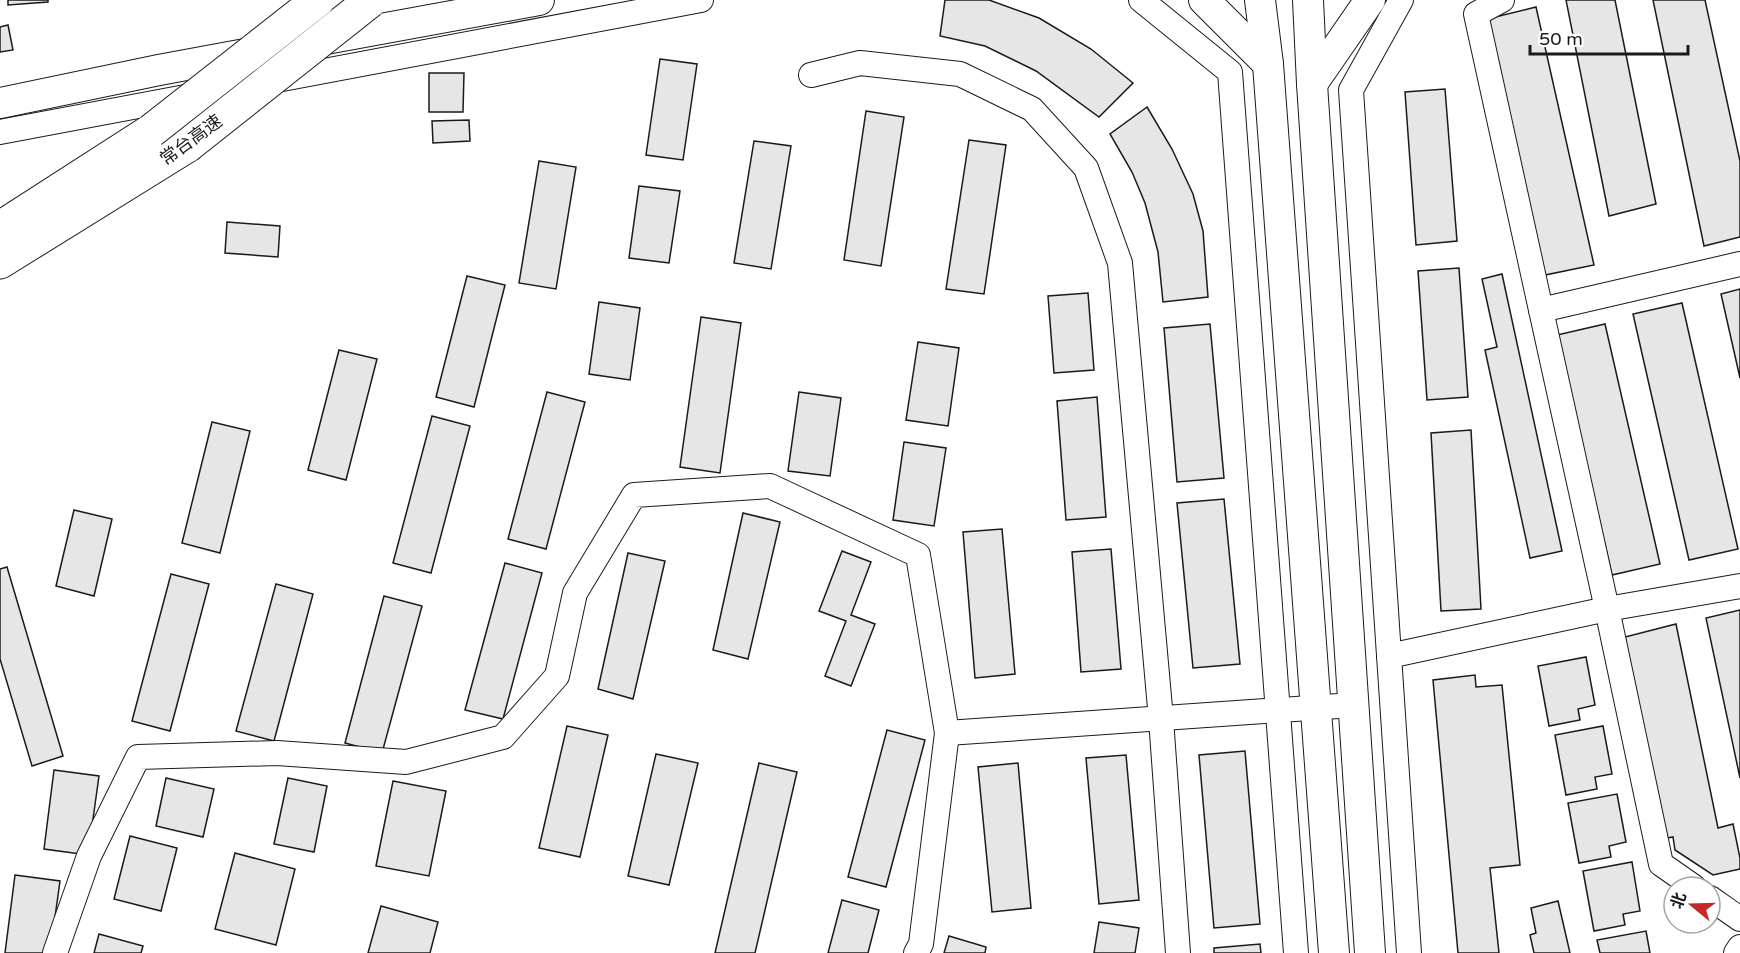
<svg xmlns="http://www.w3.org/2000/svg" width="1740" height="953" font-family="'Varela Round','Noto Sans SC',sans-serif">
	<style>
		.building { fill: #e6e6e6; stroke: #1a1a1a; stroke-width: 1.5 }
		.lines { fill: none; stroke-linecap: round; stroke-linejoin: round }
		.minor-casing { stroke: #1a1a1a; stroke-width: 26 }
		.major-casing { stroke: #1a1a1a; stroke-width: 32 }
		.highway-casing { stroke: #1a1a1a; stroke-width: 35 }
		.minor { stroke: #fff; stroke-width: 24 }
		.major { stroke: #fff; stroke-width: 30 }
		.highway { stroke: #fff; stroke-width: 33 }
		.highway-bridge-casing { stroke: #1a1a1a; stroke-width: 35; stroke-linecap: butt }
		.highway-bridge { stroke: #fff; stroke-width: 33 }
		.labels { text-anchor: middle; stroke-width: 4.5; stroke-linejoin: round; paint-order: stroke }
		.street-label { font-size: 18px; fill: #1a1a1a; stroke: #fff }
	</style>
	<rect width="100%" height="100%" fill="#fff"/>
	<g class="building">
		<polygon points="8,0 48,0 48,2 8,5"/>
		<polygon points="945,0 989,0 1039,18 1091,49 1133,83 1099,117 1036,71 985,46 940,36"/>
		<polygon points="1566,0 1615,0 1656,204 1609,216"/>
		<polygon points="1653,0 1705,0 1740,161 1740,237 1704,246"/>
		<polygon points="1536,7 1594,265 1545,275 1487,19"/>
		<polygon points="8,25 13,50 0,52 0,27"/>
		<polygon points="660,59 697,64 683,160 646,155"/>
		<polygon points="429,73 464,73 463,112 429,112"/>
		<polygon points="1445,89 1457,241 1416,245 1405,92"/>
		<polygon points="1147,107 1172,149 1193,194 1203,231 1208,297 1163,302 1158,252 1145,203 1132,172 1110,134"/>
		<polygon points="866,111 904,117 881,266 844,260"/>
		<polygon points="469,120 470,141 433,143 432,121"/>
		<polygon points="969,140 1006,145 984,294 946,289"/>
		<polygon points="754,141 791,146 771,269 734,263"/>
		<polygon points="539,161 576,167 556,289 519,283"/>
		<polygon points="639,186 680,191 669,263 629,258"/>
		<polygon points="227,222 280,226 278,257 225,253"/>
		<polygon points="1459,268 1468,397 1427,400 1418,271"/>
		<polygon points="1502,274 1562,551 1530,558 1485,350 1497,347 1482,279"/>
		<polygon points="467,276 505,285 474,407 436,397"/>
		<polygon points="1740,289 1740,378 1721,294"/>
		<polygon points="1088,293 1094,370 1054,373 1048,296"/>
		<polygon points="599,302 640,308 630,380 589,374"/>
		<polygon points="1682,303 1738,549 1689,560 1633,314"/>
		<polygon points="701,317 741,323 720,473 680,467"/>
		<polygon points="1210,324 1224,478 1177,482 1164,328"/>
		<polygon points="1605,324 1660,564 1612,575 1557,335"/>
		<polygon points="918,342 959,348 948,426 906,420"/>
		<polygon points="339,350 377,359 346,480 308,470"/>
		<polygon points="547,392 585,402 546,549 508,539"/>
		<polygon points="799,392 841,398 830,476 788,471"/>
		<polygon points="1097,397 1106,517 1066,520 1057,401"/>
		<polygon points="432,416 470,426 431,573 393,563"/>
		<polygon points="212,422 250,431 220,553 182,543"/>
		<polygon points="1471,430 1481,609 1441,611 1431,433"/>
		<polygon points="904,442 946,448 934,526 893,520"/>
		<polygon points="1224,499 1240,664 1193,668 1177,503"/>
		<polygon points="74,510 112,519 94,596 56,586"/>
		<polygon points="743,513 780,522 748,659 713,650"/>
		<polygon points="1002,529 1015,674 975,678 963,532"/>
		<polygon points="1111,549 1121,669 1081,672 1072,552"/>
		<polygon points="842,551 871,562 851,615 875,624 851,686 825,676 846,621 819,611"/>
		<polygon points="628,553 665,561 633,699 598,689"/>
		<polygon points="505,563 542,573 503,719 465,710"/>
		<polygon points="7,567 63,756 32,766 0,659 0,569"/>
		<polygon points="171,574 209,584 170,731 132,721"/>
		<polygon points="276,584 313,594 274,741 236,731"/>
		<polygon points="384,596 422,606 382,753 345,743"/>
		<polygon points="1740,610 1740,778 1706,618"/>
		<polygon points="1676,624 1718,828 1733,824 1740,858 1740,869 1713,875 1675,850 1673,837 1662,839 1625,637"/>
		<polygon points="1586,657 1595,705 1578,709 1580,720 1549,726 1538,666"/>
		<polygon points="1475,675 1476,687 1502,685 1520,865 1490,868 1499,953 1458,953 1433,680"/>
		<polygon points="567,726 608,735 580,857 539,848"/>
		<polygon points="1603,726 1612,774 1595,777 1597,789 1566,795 1555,735"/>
		<polygon points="887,730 925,740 886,887 848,877"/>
		<polygon points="1245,751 1260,924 1214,928 1199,755"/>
		<polygon points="656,754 698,763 669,885 628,876"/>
		<polygon points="1126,755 1139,900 1099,904 1086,758"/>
		<polygon points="759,763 797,772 755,953 715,953"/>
		<polygon points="1018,763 1031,908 992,912 978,767"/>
		<polygon points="54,770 99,776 88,855 44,849"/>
		<polygon points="166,778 214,789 203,837 156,826"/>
		<polygon points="288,778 327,786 314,852 274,844"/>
		<polygon points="393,781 446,791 429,876 376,866"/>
		<polygon points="1617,794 1626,842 1609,846 1611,857 1579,863 1568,803"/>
		<polygon points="130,836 177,848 161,911 114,899"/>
		<polygon points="235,853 295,869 276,945 215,929"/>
		<polygon points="1632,862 1640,911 1623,914 1625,925 1594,931 1583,871"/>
		<polygon points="15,875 60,881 50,953 5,953"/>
		<polygon points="842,900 879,910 868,953 828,953"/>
		<polygon points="1558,901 1570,953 1534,953 1530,935 1536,933 1531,908"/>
		<polygon points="381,906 438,922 430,953 368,953"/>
		<polygon points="1099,922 1139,928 1135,953 1094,953"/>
		<polygon points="1646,931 1650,953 1600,953 1597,940"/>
		<polygon points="99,934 143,946 141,953 94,953"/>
		<polygon points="949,936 986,947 985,953 944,953"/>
		<polygon points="1260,944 1261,953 1214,953 1214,948"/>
	</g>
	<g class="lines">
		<defs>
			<g id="minor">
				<polyline points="1141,0 1230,72 1296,953"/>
				<polyline points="1401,0 1351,90 1409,953"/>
				<polyline points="1502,0 1476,14 1541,310"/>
				<polyline points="811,75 860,63 960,74 1032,109 1086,168 1120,263 1161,719 1178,953"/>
				<polyline points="0,132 701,0"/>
				<polyline points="1389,656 1607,609 1740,586"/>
				<polyline points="947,733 1353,705"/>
				<polyline points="1694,887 1661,864 1607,609 1541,310 1740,264"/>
				<polyline points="1710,898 1740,919"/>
				<polyline points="55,953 89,856 138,757 277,753 406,762 503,737 557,676 575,593 634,495 770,486 918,555 947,733 921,944 916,953"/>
				<polyline points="1736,953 1740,947"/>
			</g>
			<g id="major">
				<polyline points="1204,0 1268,64"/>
				<polyline points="1260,0 1268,64 1334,953"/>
				<polyline points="1308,0 1312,84 1370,953"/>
				<polyline points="315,41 539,0"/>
				<polyline points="1312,84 1370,0"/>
				<polyline points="0,103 159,70 256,52"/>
			</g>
			<g id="highway">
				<polyline points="0,228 151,131"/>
				<polyline points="0,262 187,146"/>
			</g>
		</defs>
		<use href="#minor" class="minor-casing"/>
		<use href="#major" class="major-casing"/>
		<use href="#highway" class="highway-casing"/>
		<use href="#minor" class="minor"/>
		<use href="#major" class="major"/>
		<use href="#highway" class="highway"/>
		<defs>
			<g id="highway-bridge">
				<polyline points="151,131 318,0"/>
				<polyline points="187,146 370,1"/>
			</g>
		</defs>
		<use href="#highway-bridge" class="highway-bridge-casing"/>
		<use href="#highway-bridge" class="highway-bridge"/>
	</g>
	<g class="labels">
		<g class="street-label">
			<text transform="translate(191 140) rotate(-36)" y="6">常台高速</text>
		</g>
	</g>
	<g transform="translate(1692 905) rotate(289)"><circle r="28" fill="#ffffff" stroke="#a3a3a3" stroke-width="1.5"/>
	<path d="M0-4.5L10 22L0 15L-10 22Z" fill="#c62828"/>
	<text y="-9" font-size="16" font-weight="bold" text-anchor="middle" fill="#1a1a1a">北</text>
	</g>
	<path d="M1530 45v9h158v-9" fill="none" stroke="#1a1a1a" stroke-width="3"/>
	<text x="1539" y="45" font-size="18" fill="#1a1a1a" stroke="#ffffff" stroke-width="4.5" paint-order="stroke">50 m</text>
</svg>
